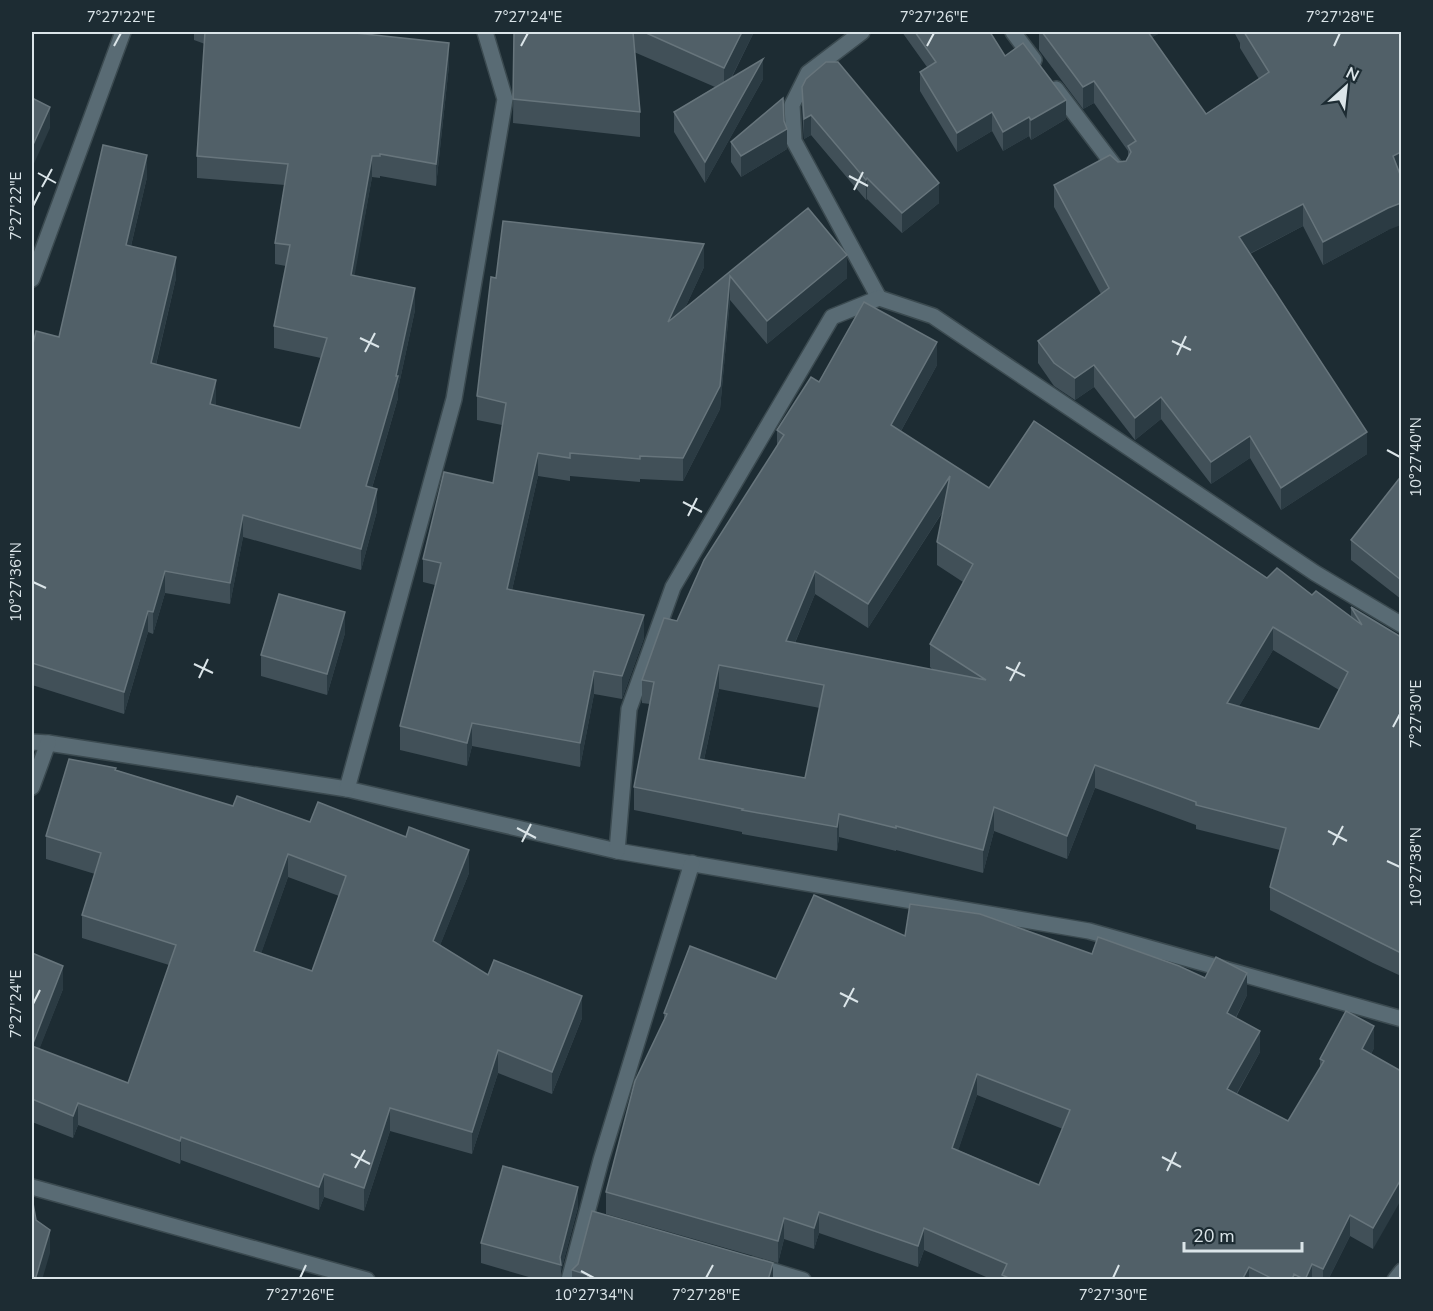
<svg xmlns="http://www.w3.org/2000/svg" width="1433" height="1311" font-family="'Nunito Sans',sans-serif">
	<style>
		.lines { fill: none; stroke-linecap: round; stroke-linejoin: round }
		.minor-casing { stroke: #3b4a50; stroke-width: 18 }
		.minor { stroke: #596b74; stroke-width: 15 }
		.wall { fill: #415058; fill-rule: evenodd }
		.shaded-wall { fill: #2b3b43 }
		.building { fill: #516068; stroke: #67757c; stroke-width: 1.5; fill-rule: evenodd }
		.ticks { fill: none; stroke: #dbe5e9; stroke-width: 2 }
		.neatline { fill: none; stroke: #dbe5e9; stroke-width: 2 }
		.ticks-label { font-size: 15px; text-anchor: middle; fill: #dbe5e9 }
	</style>
	<rect width="100%" height="100%" fill="#1d2c33"/>
	<g class="lines">
		<defs>
			<g id="minor">
				<polyline points="862,32 808,73 792,105 794,141 879,298"/>
				<polyline points="1013,32 1034,60"/>
				<polyline points="1056,89 1119,172"/>
				<polyline points="32,279 123,32"/>
				<polyline points="32,742 48,743 347,789 617,851 1089,931 1402,1019"/>
				<polyline points="32,787 48,743"/>
				<polyline points="347,789 454,399 505,99 485,32"/>
				<polyline points="617,851 629,709 673,587 832,317 879,298 933,316 1315,573 1402,625"/>
				<polyline points="32,1187 367,1280"/>
				<polyline points="753,1265 803,1280"/>
				<polyline points="569,1280 601,1160 692,863"/>
				<polyline points="1395,1280 1402,1271"/>
			</g>
		</defs>
		<use href="#minor" class="minor-casing"/>
		<use href="#minor" class="minor"/>
	</g>
	<g class="wall">
		<polygon points="194,32 346,32 449,65 436,186 380,176 380,178 372,177 354,275 415,310 398,389 398,398 372,488 377,511 361,570 243,537 230,604 165,593 153,634 148,632 124,714 32,685 32,348 59,337 147,177 131,246 176,278 156,365 216,402 215,406 300,428 321,358 274,348 274,326 286,266 275,264 275,243 285,185 197,178 197,156 205,44 194,40"/>
		<polygon points="514,32 754,32 732,77 763,79 705,183 674,132 674,112 715,87 634,52 640,112 640,137 513,123"/>
		<polygon points="902,32 990,32 1005,56 1066,119 1031,140 1029,136 1003,151 992,131 957,152 920,91 920,72 927,67"/>
		<polygon points="1039,32 1162,32 1152,37 1206,114 1259,79 1240,48 1240,43 1234,32 1401,32 1401,175 1388,230 1323,265 1303,226 1250,254 1367,454 1281,510 1250,458 1211,484 1161,419 1135,440 1094,387 1075,400 1054,386 1038,363 1038,341 1101,294 1054,207 1054,185 1118,162 1126,161 1128,158 1128,151 1094,103 1083,109 1039,50"/>
		<polygon points="802,87 939,203 902,233 867,199 866,200 811,135 804,139 802,107"/>
		<polygon points="784,121 787,149 741,177 731,162 731,142"/>
		<polygon points="808,208 847,278 767,344 730,300 720,409 683,481 640,479 640,482 570,476 570,481 538,476 512,590 644,638 622,699 594,694 580,767 472,746 467,766 400,750 400,726 435,585 423,582 423,559 493,483 502,425 477,420 477,396 496,278 704,267 685,308"/>
		<path d="M937,365L901,431L989,488L1267,578L1312,595L1351,617V607L1401,637V976L1373,963L1270,910V887L1280,850L1196,829V825L1095,788L1067,859L994,831L983,873L896,850V851L839,837L837,851L742,834V832L634,810V787L650,704L642,703V680L677,621L777,447V430L819,382ZM944,510L937,542V565L963,582L930,644V667L933,670L795,643L815,594L868,628ZM1273,650L1339,690L1319,729L1239,706ZM719,689L820,708L805,778L704,760Z"/>
		<polygon points="1401,481 1401,599 1351,560 1351,540"/>
		<polygon points="345,633 327,695 261,676 261,655"/>
		<path d="M116,770L233,806L310,822L469,873L440,945L488,975L582,1018L552,1094L498,1073L472,1154L390,1131L364,1211L324,1197L319,1210L181,1160L180,1164L78,1125L73,1138L32,1122V953L63,989L39,1049L128,1083L169,965L82,938V915L95,874L46,859V836ZM288,877L339,896L312,971L261,953Z"/>
		<path d="M905,936L1092,954L1205,978L1247,995L1236,1018L1260,1052L1237,1094L1288,1121L1320,1069V1059L1374,1048L1371,1054L1401,1071L1373,1249L1350,1236L1328,1280H993L924,1250L918,1267L819,1233L814,1249L784,1239L778,1263L606,1214V1192L664,1020V1013L776,979ZM977,1095L1063,1129L1039,1185L958,1150Z"/>
		<polygon points="578,1207 561,1271 561,1280 539,1280 481,1263 481,1243"/>
		<polygon points="572,1270 773,1280 572,1280"/>
	</g>
	<g class="shaded-wall">
		<polygon points="742,32 754,32 724,92 724,68"/>
		<polygon points="1141,32 1162,32 1141,43"/>
		<polygon points="449,43 449,65 436,186 436,164"/>
		<polygon points="763,59 763,79 705,183 705,162"/>
		<polygon points="1094,81 1094,103 1083,109 1083,87"/>
		<polygon points="1066,100 1066,119 1031,140 1031,120"/>
		<polygon points="50,107 50,128 32,168 32,147"/>
		<polygon points="992,112 992,131 957,152 957,133"/>
		<polygon points="811,115 811,135 804,139 804,119"/>
		<polygon points="1029,117 1029,136 1003,151 1003,132"/>
		<polygon points="787,129 787,149 741,177 741,156"/>
		<polygon points="1401,152 1401,174 1393,178 1393,156"/>
		<polygon points="147,155 147,177 126,267 126,245"/>
		<polygon points="372,156 372,177 351,296 351,275"/>
		<polygon points="867,178 867,199 866,200 866,180"/>
		<polygon points="939,183 939,203 902,233 902,213"/>
		<polygon points="1401,203 1401,225 1388,230 1323,265 1323,242 1388,208"/>
		<polygon points="1303,204 1303,226 1239,259 1239,237"/>
		<polygon points="704,244 704,267 668,345 668,322"/>
		<polygon points="847,255 847,278 767,344 767,321"/>
		<polygon points="176,257 176,278 151,385 151,363"/>
		<polygon points="730,276 730,300 720,409 683,481 683,458"/>
		<polygon points="415,288 415,310 398,389 398,398 366,508 366,486 396,376"/>
		<polygon points="937,342 937,365 891,449 891,425"/>
		<polygon points="1094,365 1094,387 1075,400 1075,378"/>
		<polygon points="216,380 216,402 210,426 210,404"/>
		<polygon points="1161,397 1161,419 1135,440 1135,418"/>
		<polygon points="1367,432 1367,454 1281,510 1281,488"/>
		<polygon points="1250,436 1250,458 1211,484 1211,462"/>
		<polygon points="538,453 538,476 507,612 507,589"/>
		<polygon points="950,476 950,500 868,628 868,604"/>
		<polygon points="377,489 377,511 361,570 361,549"/>
		<polygon points="243,515 243,537 230,604 230,583"/>
		<polygon points="165,571 165,593 153,634 153,612"/>
		<polygon points="815,571 815,594 786,664 786,641"/>
		<polygon points="148,611 148,632 124,714 124,692"/>
		<polygon points="345,612 345,633 327,695 327,674"/>
		<polygon points="644,615 644,638 622,699 622,676"/>
		<polygon points="1273,627 1273,650 1227,726 1227,703"/>
		<polygon points="719,665 719,689 699,783 699,759"/>
		<polygon points="594,671 594,694 580,767 580,743"/>
		<polygon points="472,723 472,746 467,766 467,743"/>
		<polygon points="1095,765 1095,788 1067,859 1067,836"/>
		<polygon points="994,807 994,831 983,873 983,850"/>
		<polygon points="839,814 839,837 837,851 837,827"/>
		<polygon points="469,850 469,873 433,963 433,941"/>
		<polygon points="288,854 288,877 254,974 254,951"/>
		<polygon points="63,966 63,989 32,1068 32,1046"/>
		<polygon points="1247,973 1247,995 1227,1034 1227,1013"/>
		<polygon points="582,996 582,1018 552,1094 552,1072"/>
		<polygon points="1374,1026 1374,1048 1362,1071 1362,1049"/>
		<polygon points="1260,1031 1260,1052 1227,1110 1227,1089"/>
		<polygon points="498,1050 498,1073 472,1154 472,1132"/>
		<polygon points="977,1074 977,1095 952,1169 952,1148"/>
		<polygon points="78,1103 78,1125 73,1138 73,1116"/>
		<polygon points="390,1108 390,1131 364,1211 364,1188"/>
		<polygon points="181,1137 181,1160 180,1164 180,1141"/>
		<polygon points="324,1174 324,1197 319,1210 319,1187"/>
		<polygon points="1401,1179 1401,1200 1373,1249 1373,1228"/>
		<polygon points="578,1187 578,1207 561,1271 560,1257"/>
		<polygon points="819,1212 819,1233 814,1249 814,1228"/>
		<polygon points="1350,1215 1350,1236 1328,1280 1323,1280 1323,1269"/>
		<polygon points="784,1218 784,1239 778,1263 778,1241"/>
		<polygon points="924,1228 924,1250 918,1267 918,1246"/>
		<polygon points="50,1230 50,1253 42,1280 35,1280"/>
		<polygon points="773,1263 773,1280 768,1280"/>
		<polygon points="1312,1264 1312,1280 1305,1280"/>
		<polygon points="1249,1267 1249,1280 1242,1280"/>
	</g>
	<g class="building">
		<polygon points="205,32 346,32 449,43 436,164 380,154 380,156 372,156 351,275 415,288 396,376 398,376 366,486 377,489 361,549 243,515 230,583 165,571 153,612 148,611 124,692 32,663 32,348 36,331 59,337 103,145 147,155 126,245 176,257 151,363 216,380 210,404 300,428 327,338 274,326 290,245 275,243 288,164 197,156"/>
		<polygon points="514,32 633,32 640,112 513,99"/>
		<polygon points="644,32 742,32 724,68"/>
		<polygon points="915,32 990,32 1005,56 1023,43 1066,100 1031,120 1029,117 1003,132 992,112 957,133 920,72 936,62"/>
		<polygon points="1042,32 1148,32 1206,114 1269,72 1244,32 1401,32 1401,152 1393,156 1401,177 1401,203 1388,208 1323,242 1303,204 1239,237 1367,432 1281,488 1250,436 1211,462 1161,397 1135,418 1094,365 1075,378 1054,363 1038,341 1109,288 1054,185 1110,155 1118,162 1126,161 1131,152 1128,146 1136,141 1094,81 1083,87"/>
		<polygon points="763,59 705,162 674,112"/>
		<polygon points="826,62 838,62 939,183 902,213 867,178 866,180 811,115 804,119 802,87 806,79"/>
		<polygon points="32,98 50,107 32,147"/>
		<polygon points="783,98 784,121 787,129 741,156 731,142"/>
		<polygon points="808,208 847,255 767,321 730,276 720,386 683,458 640,456 640,459 570,453 570,458 538,453 507,589 644,615 622,676 594,671 580,743 472,723 467,743 400,726 441,563 423,559 444,472 493,483 506,403 477,396 491,277 496,278 503,221 704,244 668,322"/>
		<path d="M864,302L937,342L891,425L989,488L1034,421L1267,578L1277,568L1312,595L1316,591L1362,625L1351,607L1401,637V953L1373,939L1270,887L1286,828L1196,805V802L1095,765L1067,836L994,807L983,850L896,826V828L839,814L837,827L742,810L743,809L634,787L654,682L642,680L664,618L677,621L704,560L784,435L777,430L811,377L819,382ZM950,476L937,542L973,564L930,644L986,680L786,641L815,571L868,604ZM1273,627L1348,672L1319,729L1227,703ZM719,665L824,685L805,778L699,759Z"/>
		<polygon points="1399,479 1401,481 1401,580 1351,540"/>
		<polygon points="279,594 345,612 327,674 261,655"/>
		<path d="M69,759L116,768L115,770L233,806L237,796L310,822L318,802L406,837L409,827L469,850L433,941L488,975L494,960L582,996L552,1072L498,1050L472,1132L390,1108L364,1188L324,1174L319,1187L181,1137L180,1141L78,1103L73,1116L32,1099V953L63,966L32,1046L128,1083L176,945L82,915L101,853L46,836ZM288,854L346,876L312,971L254,951Z"/>
		<path d="M814,895L905,936L910,904L980,914L1092,954L1098,937L1179,966L1205,978L1216,957L1247,973L1227,1013L1260,1031L1227,1089L1288,1121L1324,1061L1320,1059L1346,1011L1374,1026L1362,1049L1401,1071V1179L1373,1228L1350,1215L1323,1269L1312,1264L1305,1280L1294,1274L1292,1280H1275L1249,1267L1242,1280H1013L1002,1275L1007,1264L924,1228L918,1246L819,1212L814,1228L784,1218L778,1241L606,1192L635,1081L667,1014L664,1013L690,946L776,979ZM977,1074L1070,1110L1039,1185L952,1148Z"/>
		<polygon points="503,1166 578,1187 560,1257 561,1265 481,1243"/>
		<polygon points="32,1202 33,1203 36,1220 50,1230 35,1280 32,1280"/>
		<polygon points="592,1211 773,1263 768,1280 587,1280 588,1275 572,1270 578,1264"/>
	</g>
	<path class="ticks" d="M114,46L121,33M521,46L528,33M927,46L934,33M1334,46L1340,33M38,173L56,183M849,176L868,186M42,187L52,169M854,190L863,172M33,206L40,192M360,338L379,347M1172,341L1191,350M365,352L375,333M1177,355L1186,336M1387,450L1400,457M683,502L702,512M688,516L697,498M33,582L46,588M194,664L213,673M1006,667L1025,676M199,678L208,659M1010,681L1020,662M1393,727L1400,714M517,828L536,838M1328,831L1347,841M522,842L531,824M1333,845L1343,826M1387,861L1400,867M840,993L858,1002M33,1004L40,990M844,1007L854,988M351,1154L370,1164M1162,1157L1181,1167M355,1168L365,1150M1167,1171L1176,1152M581,1271L594,1278M300,1278L306,1265M706,1278L713,1265M1113,1278L1119,1265"/>
	<rect width="1433" height="1311" fill="none" stroke="#1d2c33" stroke-width="66"/>
	<g transform="translate(1346 87) rotate(27)" stroke="#1d2c33" stroke-width="4.5" paint-order="stroke">
	<path d="M0-4.5L10 22L0 15L-10 22Z" fill="#dbe5e9"/>
	<text y="-9" font-size="16" font-weight="bold" text-anchor="middle" fill="#dbe5e9">N</text>
	</g>
	<path d="M1184 1242v9h118v-9" fill="none" stroke="#dbe5e9" stroke-width="3"/>
	<text x="1193" y="1242" font-size="18" fill="#dbe5e9" stroke="#1d2c33" stroke-width="4.5" paint-order="stroke">20 m</text>
	<rect x="33" y="33" width="1367" height="1245" class="neatline"/>
	<g class="ticks-label">
		<text x="121" y="22">7°27'22"E</text>
		<text x="528" y="22">7°27'24"E</text>
		<text x="934" y="22">7°27'26"E</text>
		<text x="1340" y="22">7°27'28"E</text>
		<text transform="translate(16 206) rotate(-90)" y="5">7°27'22"E</text>
		<text transform="translate(1416 457) rotate(-90)" y="5">10°27'40"N</text>
		<text transform="translate(16 582) rotate(-90)" y="5">10°27'36"N</text>
		<text transform="translate(1416 714) rotate(-90)" y="5">7°27'30"E</text>
		<text transform="translate(1416 867) rotate(-90)" y="5">10°27'38"N</text>
		<text transform="translate(16 1004) rotate(-90)" y="5">7°27'24"E</text>
		<text x="300" y="1300">7°27'26"E</text>
		<text x="594" y="1300">10°27'34"N</text>
		<text x="706" y="1300">7°27'28"E</text>
		<text x="1113" y="1300">7°27'30"E</text>
	</g>
</svg>
